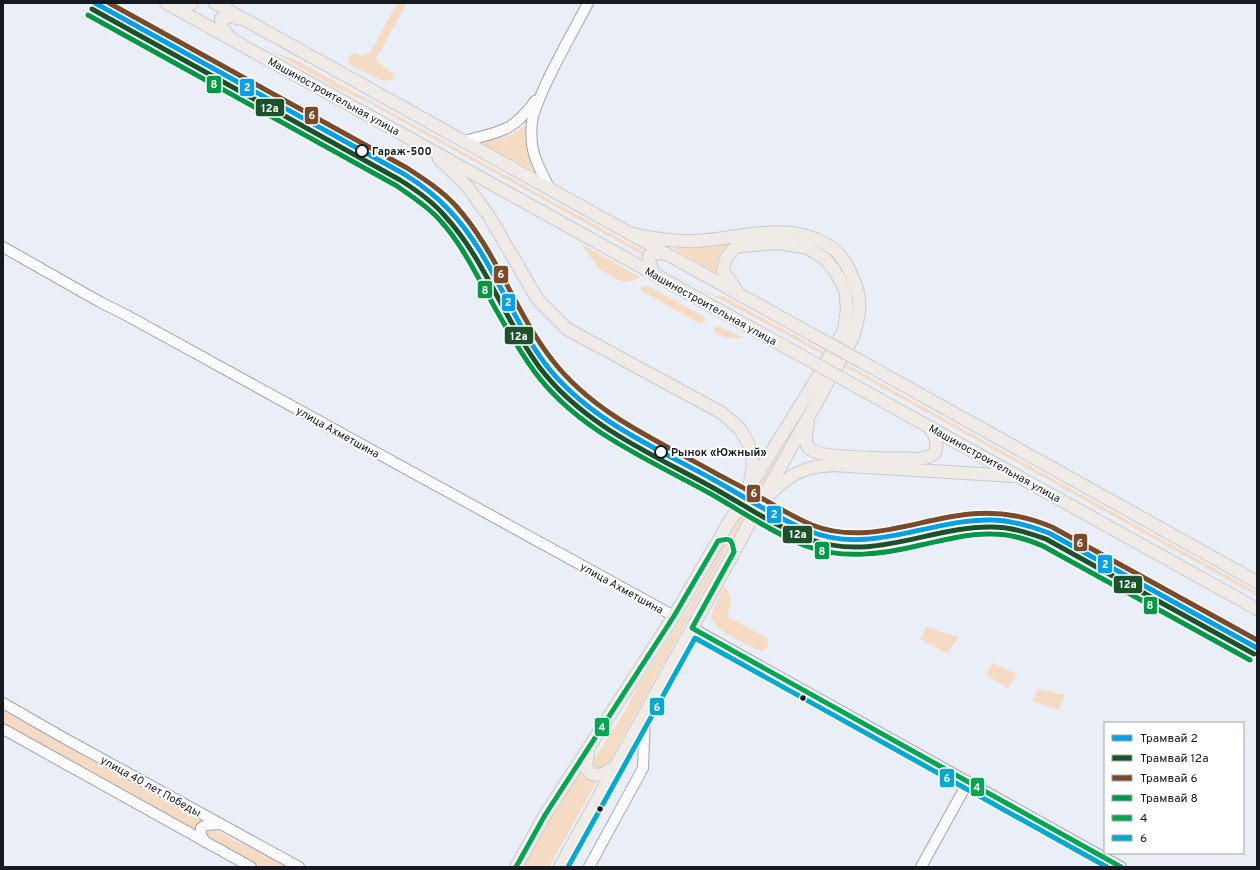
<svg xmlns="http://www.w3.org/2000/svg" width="1260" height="870" font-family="Overpass,sans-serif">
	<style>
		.green { fill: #f6dbc4 }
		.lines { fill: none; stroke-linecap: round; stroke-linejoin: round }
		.minor-casing { stroke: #a2a6ad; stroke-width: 12 }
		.major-casing { stroke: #c9cbcf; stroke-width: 14 }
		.minor { stroke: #fcfcfe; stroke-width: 10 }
		.major { stroke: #f0ebe6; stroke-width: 12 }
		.major-bridge-casing { stroke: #c9cbcf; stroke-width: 14; stroke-linecap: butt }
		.major-bridge { stroke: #f0ebe6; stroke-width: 12 }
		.bus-1-casing { stroke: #fff; stroke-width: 8 }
		.bus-2-casing { stroke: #fff; stroke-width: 8 }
		.bus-1 { stroke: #00a651; stroke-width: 5 }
		.bus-2 { stroke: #00a9ce; stroke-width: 5 }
		.tram-1-casing { stroke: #fff; stroke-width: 8 }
		.tram-2-casing { stroke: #fff; stroke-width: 8 }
		.tram-3-casing { stroke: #fff; stroke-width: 8 }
		.tram-4-casing { stroke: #fff; stroke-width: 8 }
		.tram-1 { stroke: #06a0e6; stroke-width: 5 }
		.tram-2 { stroke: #1b522b; stroke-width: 5 }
		.tram-3 { stroke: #7a4b2a; stroke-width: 5 }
		.tram-4 { stroke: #009746; stroke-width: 5 }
		.stop-dot { fill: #fff; stroke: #161920; stroke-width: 2 }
		.bus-dot { fill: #161920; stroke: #fff; stroke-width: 1.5 }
		.labels { text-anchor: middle; stroke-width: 4; stroke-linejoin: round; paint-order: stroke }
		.street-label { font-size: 11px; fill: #161920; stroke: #fff }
		.stop-label { font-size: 11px; font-weight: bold; fill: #161920; stroke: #fff; text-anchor: start }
		.line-badge { stroke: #fff; stroke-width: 1.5 }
		.badge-label { font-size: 11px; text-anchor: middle; font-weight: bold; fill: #fff }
	</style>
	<rect width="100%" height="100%" fill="#eaeef6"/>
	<g class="green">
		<path d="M397,3H407L376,59L378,62L394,74V77L392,80L386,81L381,80L351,66C348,62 348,59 350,55L355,53L362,56L370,53Z"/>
		<polygon points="268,49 300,62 648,254 646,257 367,102 338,89"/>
		<path d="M528,122L539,175L478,141C497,141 515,136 528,122Z"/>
		<path d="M735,241L736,242C721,247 714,259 718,274L673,248Z"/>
		<polygon points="581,244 640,277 633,281 626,282 618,280 599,269"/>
		<polygon points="662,268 716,296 723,296 1257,592 1257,596 805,345"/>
		<polygon points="643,286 648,286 703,316 705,319 704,322 699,323 643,292 641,288"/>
		<polygon points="718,326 742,337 742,338 726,338 714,332 714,328"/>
		<polygon points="781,451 733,537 730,535 747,504"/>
		<polygon points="725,542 729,544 608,764 604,769 594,770 591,764 625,711 639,684 688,609"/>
		<path d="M724,587C735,596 729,605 728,617L767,638L769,644L767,648L762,651L758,650C743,642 719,634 711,618L713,609Z"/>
		<polygon points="926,627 959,637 947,653 920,639"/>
		<polygon points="992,663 1017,674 1008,688 986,675"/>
		<polygon points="1038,689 1065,695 1059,710 1032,701"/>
		<polygon points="3,710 201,821 201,823 196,832 3,725"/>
		<polygon points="581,772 589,780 597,781 549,867 521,867 548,821"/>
		<path d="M212,828L241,844L251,846L289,867H259L209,840C207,836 206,834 207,829Z"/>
	</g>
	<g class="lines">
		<defs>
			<g id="minor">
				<path d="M464,141C499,132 513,132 535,101"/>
				<path d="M550,189C543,175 534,160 532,144C531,135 531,125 533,116C545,79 570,38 588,3"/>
				<polyline points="3,247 100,302 126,315 674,616"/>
				<polyline points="692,628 1121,867"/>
				<polyline points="3,703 64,738 299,867"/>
				<polyline points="3,729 251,867"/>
				<polyline points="205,842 201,835 201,828 206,825 219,824"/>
				<polyline points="589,867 643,768 645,715"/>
				<polyline points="921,867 968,782"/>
			</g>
			<g id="major">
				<polyline points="166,3 800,355"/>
				<polyline points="215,3 811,334"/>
				<polyline points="172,6 187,6 192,3"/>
				<polyline points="230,37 222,28 221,19 228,16 240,19"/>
				<polyline points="439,159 466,185 489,216 538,300 567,329 722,413 740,429 751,449 753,465 750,482"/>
				<polyline points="654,274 649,261 649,256 653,253 666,254"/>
				<polyline points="862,362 1257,582"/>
				<polyline points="850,383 1257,609"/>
				<path d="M808,424C807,431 803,441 809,448C819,460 899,458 918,459L928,457L935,453C938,441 936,437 929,427"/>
				<path d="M767,497C779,484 794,472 811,468C818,466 826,466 833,465L1014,476"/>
				<polyline points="588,752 586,767 591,774 601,775 614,767"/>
				<polyline points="516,867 545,815 674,616 749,488 816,380 844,330 847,309 845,289 835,271 824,258 808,248 778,243 741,246 735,248 729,254 725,261 723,271 739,294"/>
				<path d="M560,867L734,552L755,512L852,339C861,315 863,297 851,274C849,269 846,263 842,258C838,252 831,247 824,243C784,221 738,239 696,241C673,242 651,238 629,233"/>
			</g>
		</defs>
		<use href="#minor" class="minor-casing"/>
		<use href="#major" class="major-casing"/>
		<use href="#minor" class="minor"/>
		<use href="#major" class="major"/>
		<defs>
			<g id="major-bridge">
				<polyline points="811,334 862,362"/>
				<polyline points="800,355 850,383"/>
			</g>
		</defs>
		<use href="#major-bridge" class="major-bridge-casing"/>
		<use href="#major-bridge" class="major-bridge"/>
		<defs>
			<path id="bus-1" d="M516,867L545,815L674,616L718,541C731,537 732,540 734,552L692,628L1121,867"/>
			<polyline id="bus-2" points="568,867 695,638 1107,867"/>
		</defs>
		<use href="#bus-1" class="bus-1-casing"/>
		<use href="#bus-2" class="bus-2-casing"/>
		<use href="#bus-1" class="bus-1"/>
		<use href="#bus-2" class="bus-2"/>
		<defs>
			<path id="tram-1" d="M95,3L404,174C420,184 435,195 448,209C491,253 509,316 546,365C589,420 654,447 714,480C745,497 776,518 809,531C870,556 929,519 991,520C1011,520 1030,526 1049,533L1257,648"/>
			<path id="tram-2" d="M92,9L400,180C416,190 432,201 444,215C485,259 504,320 540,368C585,427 655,455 717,490C747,507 777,527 809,539C874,563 929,526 992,527C1011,527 1028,533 1046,539L1254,654"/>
			<path id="tram-3" d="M109,3L407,168C424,179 441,190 455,205C497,251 515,313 553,361C595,415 659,441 717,474C732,482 748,490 763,499C779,508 795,518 812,525C865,546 917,519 970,514C999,511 1026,516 1052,527L1257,640"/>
			<path id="tram-4" d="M88,15L397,186C411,196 426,205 438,218C457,238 471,264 484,288C500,317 515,345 534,371C578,431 648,459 711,494C741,511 773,533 806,546C843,560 884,554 921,545C945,540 968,533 992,534C1010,534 1027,539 1043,546L1250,660"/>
		</defs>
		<use href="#tram-1" class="tram-1-casing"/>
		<use href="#tram-2" class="tram-2-casing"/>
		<use href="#tram-3" class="tram-3-casing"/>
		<use href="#tram-4" class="tram-4-casing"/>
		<use href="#tram-1" class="tram-1"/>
		<use href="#tram-2" class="tram-2"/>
		<use href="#tram-3" class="tram-3"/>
		<use href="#tram-4" class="tram-4"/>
	</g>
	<g class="stop-dot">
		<circle cx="362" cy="151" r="6"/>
		<circle cx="661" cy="452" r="6"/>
	</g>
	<g class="bus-dot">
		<circle cx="803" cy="698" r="3.5"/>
		<circle cx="600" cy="809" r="3.5"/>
	</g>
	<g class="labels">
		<g class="street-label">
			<text transform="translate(334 96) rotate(29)" y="4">Машиностроительная улица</text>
			<text transform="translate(711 306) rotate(29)" y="4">Машиностроительная улица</text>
			<text transform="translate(338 432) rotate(29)" y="4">улица Ахметшина</text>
			<text transform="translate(995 463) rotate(29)" y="4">Машиностроительная улица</text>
			<text transform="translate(622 588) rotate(29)" y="4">улица Ахметшина</text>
			<text transform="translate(151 786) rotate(29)" y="4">улица 40 лет Победы</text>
		</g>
		<g class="stop-label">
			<text x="372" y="155">Гараж-500</text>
			<text x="671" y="456">Рынок «Южный»</text>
		</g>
	</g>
	<g class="line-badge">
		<rect x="206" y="75" width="16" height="19" rx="4" fill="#009746"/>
		<rect x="239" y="78" width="16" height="19" rx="4" fill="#06a0e6"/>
		<rect x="255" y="98" width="30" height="19" rx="4" fill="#1b522b"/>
		<rect x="304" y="106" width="15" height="19" rx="4" fill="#7a4b2a"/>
		<rect x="493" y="265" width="16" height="19" rx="4" fill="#7a4b2a"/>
		<rect x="477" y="280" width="16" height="19" rx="4" fill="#009746"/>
		<rect x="501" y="293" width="15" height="19" rx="4" fill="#06a0e6"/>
		<rect x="504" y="326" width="30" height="19" rx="4" fill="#1b522b"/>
		<rect x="746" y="484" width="15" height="19" rx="4" fill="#7a4b2a"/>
		<rect x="766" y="505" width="16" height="19" rx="4" fill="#06a0e6"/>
		<rect x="782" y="525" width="31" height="19" rx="4" fill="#1b522b"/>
		<rect x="1073" y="533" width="15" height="19" rx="4" fill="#7a4b2a"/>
		<rect x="814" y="541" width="16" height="19" rx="4" fill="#009746"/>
		<rect x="1097" y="554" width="16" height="20" rx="4" fill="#06a0e6"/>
		<rect x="1113" y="575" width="30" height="19" rx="4" fill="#1b522b"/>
		<rect x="1143" y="596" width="15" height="19" rx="4" fill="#009746"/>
		<rect x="649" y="697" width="16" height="19" rx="4" fill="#00a9ce"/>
		<rect x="594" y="717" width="16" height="20" rx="4" fill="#00a651"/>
		<rect x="939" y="768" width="16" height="20" rx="4" fill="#00a9ce"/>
		<rect x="970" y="777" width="15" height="20" rx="4" fill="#00a651"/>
	</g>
	<g class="badge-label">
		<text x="214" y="88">8</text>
		<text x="247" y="91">2</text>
		<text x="270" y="112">12а</text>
		<text x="312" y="119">6</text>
		<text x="501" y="278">6</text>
		<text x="485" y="294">8</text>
		<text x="508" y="306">2</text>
		<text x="519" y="340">12а</text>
		<text x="754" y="497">6</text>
		<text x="774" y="518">2</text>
		<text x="798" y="538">12а</text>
		<text x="1080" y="547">6</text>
		<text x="822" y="555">8</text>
		<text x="1105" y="568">2</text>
		<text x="1128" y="588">12а</text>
		<text x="1150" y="609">8</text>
		<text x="657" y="711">6</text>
		<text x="602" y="731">4</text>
		<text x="947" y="782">6</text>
		<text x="977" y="791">4</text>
	</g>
	<rect width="1260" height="870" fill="none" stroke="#161920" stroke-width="8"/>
	<rect x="1104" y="722" width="140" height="132" fill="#ffffff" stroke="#a2a3a6"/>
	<rect x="1112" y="735" width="20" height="6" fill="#06a0e6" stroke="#a2a3a6"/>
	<text x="1140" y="742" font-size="12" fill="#161920">Трамвай 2</text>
	<rect x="1112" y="755" width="20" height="6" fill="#1b522b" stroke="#a2a3a6"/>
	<text x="1140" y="762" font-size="12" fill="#161920">Трамвай 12а</text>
	<rect x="1112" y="775" width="20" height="6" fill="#7a4b2a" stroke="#a2a3a6"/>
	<text x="1140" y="782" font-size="12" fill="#161920">Трамвай 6</text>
	<rect x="1112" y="795" width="20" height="6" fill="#009746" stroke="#a2a3a6"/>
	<text x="1140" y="802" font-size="12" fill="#161920">Трамвай 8</text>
	<rect x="1112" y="815" width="20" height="6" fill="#00a651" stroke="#a2a3a6"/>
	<text x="1140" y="822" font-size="12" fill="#161920">4</text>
	<rect x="1112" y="835" width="20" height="6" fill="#00a9ce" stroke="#a2a3a6"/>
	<text x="1140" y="842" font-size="12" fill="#161920">6</text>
</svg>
